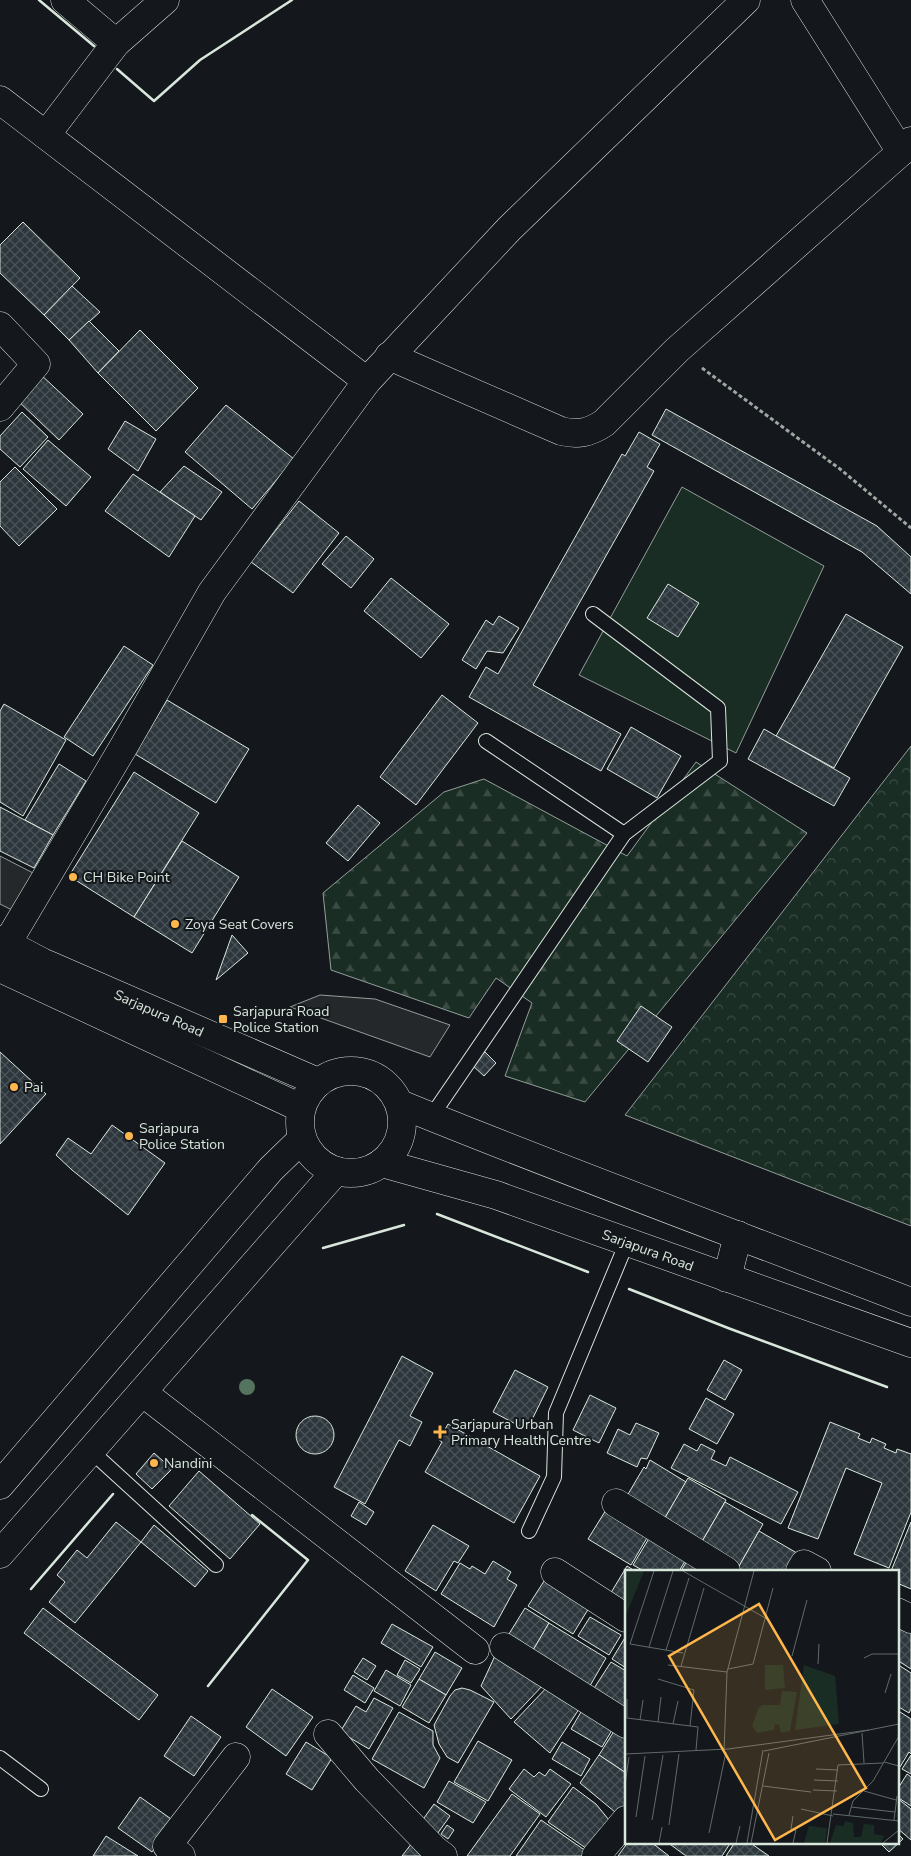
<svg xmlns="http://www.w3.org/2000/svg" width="911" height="1856" font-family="'Nunito Sans',sans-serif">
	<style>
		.forest { fill: url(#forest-firs); stroke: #939e99 }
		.park { fill: url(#park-crowns); stroke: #939e99 }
		.garden { fill: #1a2d24; stroke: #939e99 }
		.parking { fill: #24282b; stroke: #939e99 }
		.building { fill: url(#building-cross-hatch); stroke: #d8e6dc }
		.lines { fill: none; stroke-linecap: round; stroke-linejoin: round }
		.service-casing { stroke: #d8e6dc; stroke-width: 16 }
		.minor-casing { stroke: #d8e6dc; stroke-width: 29 }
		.secondary-casing { stroke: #d8e6dc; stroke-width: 29 }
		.primary-casing { stroke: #d8e6dc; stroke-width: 29 }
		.path { stroke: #9da8a2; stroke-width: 3; stroke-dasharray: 4 2.5; stroke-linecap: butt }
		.service { stroke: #14181c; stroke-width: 14 }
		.minor { stroke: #14181c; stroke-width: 28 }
		.secondary { stroke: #14181c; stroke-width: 28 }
		.primary { stroke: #14181c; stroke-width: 28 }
		.wall { stroke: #d8e6dc; stroke-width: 2.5 }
		.tree { fill: #55745f }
		.poi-dot { fill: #ffb74d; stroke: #14181c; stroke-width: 2 }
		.labels { text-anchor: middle; stroke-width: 4; stroke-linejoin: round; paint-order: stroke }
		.poi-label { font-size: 14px; fill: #d8e6dc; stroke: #14181c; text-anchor: start }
		.street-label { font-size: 14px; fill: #d8e6dc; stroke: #14181c }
		.inset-road { fill: none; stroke: #626a69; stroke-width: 1 }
		.view { fill: #ffb74d; fill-opacity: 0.15; stroke: #ffb74d; stroke-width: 2.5 }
		.inset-edge { fill: none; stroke: #d8e6dc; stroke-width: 2.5 }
	</style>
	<defs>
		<pattern id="forest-firs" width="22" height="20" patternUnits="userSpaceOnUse" patternTransform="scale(1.25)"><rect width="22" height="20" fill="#1a2d24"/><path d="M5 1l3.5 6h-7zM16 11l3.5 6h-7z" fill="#3b4b43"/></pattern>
		<pattern id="park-crowns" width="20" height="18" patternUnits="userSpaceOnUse" patternTransform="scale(1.25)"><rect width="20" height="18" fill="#1a2d24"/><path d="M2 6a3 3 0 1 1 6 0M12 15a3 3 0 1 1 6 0" fill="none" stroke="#3b4b43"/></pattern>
		<pattern id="building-cross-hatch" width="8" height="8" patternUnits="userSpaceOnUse" patternTransform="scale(1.25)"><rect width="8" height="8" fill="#2c363c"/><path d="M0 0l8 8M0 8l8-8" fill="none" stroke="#4a5358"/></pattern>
	</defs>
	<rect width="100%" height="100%" fill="#14181c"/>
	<polygon class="forest" points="696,762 807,833 585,1102 505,1076 532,1003 496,978 469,1018 331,970 323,893 444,792 484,779 627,856"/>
	<polygon class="park" points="911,746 911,1226 625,1115"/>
	<polygon class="garden" points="682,487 824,566 736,753 579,675"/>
	<g class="parking">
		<polygon points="0,856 35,874 16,912 0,904"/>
		<polygon points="320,995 375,999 450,1025 430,1057 290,1007"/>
	</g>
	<g class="building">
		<polygon points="23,222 80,278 44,315 0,273 0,245"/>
		<polygon points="72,286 100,312 69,340 44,315"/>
		<polygon points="89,321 119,351 98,373 69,340"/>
		<polygon points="140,330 198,388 156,431 98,373"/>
		<polygon points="39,373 83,414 59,440 15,398"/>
		<polygon points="226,405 294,459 252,509 185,452"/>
		<polygon points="666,409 877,526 911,557 911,594 862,552 652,435"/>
		<polygon points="22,412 48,437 20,467 0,449 0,436"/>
		<polygon points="125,421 156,439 138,471 108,449"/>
		<polygon points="639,432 660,444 647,467 654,471 533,685 621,734 601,771 469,697 486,667 498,674 622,454 625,456"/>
		<polygon points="48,440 91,477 66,506 23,469"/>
		<polygon points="184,466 222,492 201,520 160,492"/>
		<polygon points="15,467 57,509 19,546 0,526 0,482"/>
		<polygon points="133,474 195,516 169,557 105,511"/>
		<polygon points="299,501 339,533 293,593 251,562"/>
		<polygon points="346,536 374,559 351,588 322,564"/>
		<polygon points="391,578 449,624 421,658 364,611"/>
		<polygon points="668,584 699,603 678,637 647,618"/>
		<polygon points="846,614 903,647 834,768 776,736"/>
		<polygon points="499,616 519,628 503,653 487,651 476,669 462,660 486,620 493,625"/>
		<polygon points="124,646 153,665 93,756 64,737"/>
		<polygon points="442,695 478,723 416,805 380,777"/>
		<polygon points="167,700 249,749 216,803 135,754"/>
		<polygon points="4,704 66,740 23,816 0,802 0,711"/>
		<polygon points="631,727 681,756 657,798 607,769"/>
		<polygon points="764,729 850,778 834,806 748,759"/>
		<polygon points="59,764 86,781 53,835 25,820"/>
		<polygon points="134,772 199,813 134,917 69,876"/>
		<polygon points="358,805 380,823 348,861 326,843"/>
		<polygon points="0,807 53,835 34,868 0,851"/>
		<polygon points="182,841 239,877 192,953 134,917"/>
		<polygon points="232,935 248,953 216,980"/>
		<polygon points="641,1006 672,1027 648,1062 617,1041"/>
		<polygon points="0,1052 46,1094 0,1144"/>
		<polygon points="485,1052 496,1063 484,1076 472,1065"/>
		<polygon points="112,1125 165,1163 128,1215 72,1170 56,1155 68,1138 91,1154"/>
		<polygon points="402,1356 433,1373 410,1416 422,1422 410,1446 399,1440 365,1504 334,1487"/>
		<polygon points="724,1360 742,1370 725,1400 707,1390"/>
		<polygon points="515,1370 548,1387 527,1430 493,1412"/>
		<polygon points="590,1395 616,1408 599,1443 573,1430"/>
		<polygon points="706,1398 734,1414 717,1444 689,1429"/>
		<circle cx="315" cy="1435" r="19"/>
		<polygon points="830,1422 860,1434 858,1438 870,1443 872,1438 886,1444 884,1448 896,1453 897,1449 911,1454 911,1512 889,1568 854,1554 882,1483 846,1468 818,1539 788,1528"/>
		<polygon points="636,1423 659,1433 647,1459 641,1458 637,1467 607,1453 618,1429 630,1435"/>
		<polygon points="448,1424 540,1476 514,1523 425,1472 442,1442 439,1440"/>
		<polygon points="684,1444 697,1451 701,1444 715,1451 711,1459 726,1466 730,1457 798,1492 781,1524 671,1468"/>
		<polygon points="154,1453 172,1469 152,1489 136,1474"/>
		<polygon points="650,1460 686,1482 662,1523 624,1501 644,1467 646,1469"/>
		<polygon points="199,1471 260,1524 230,1559 169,1506"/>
		<polygon points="688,1478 726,1500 700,1545 662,1523"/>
		<polygon points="359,1502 374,1512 366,1525 351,1516"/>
		<polygon points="725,1502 763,1524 738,1568 700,1545"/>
		<polygon points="609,1505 651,1531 631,1565 588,1539"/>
		<polygon points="116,1522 141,1542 75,1623 49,1602 65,1582 57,1575 77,1550 87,1558"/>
		<polygon points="911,1522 911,1589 897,1583 897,1571 891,1571"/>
		<polygon points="154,1525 208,1571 195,1587 141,1542"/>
		<polygon points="433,1525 469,1546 458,1563 454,1561 436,1591 405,1571"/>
		<polygon points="759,1531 802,1556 793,1571 744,1571 738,1568"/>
		<polygon points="651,1535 687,1558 679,1571 644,1571 633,1565"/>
		<polygon points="688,1559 708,1571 681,1571"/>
		<polygon points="493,1561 511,1572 507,1579 517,1585 494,1627 441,1594 460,1563 470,1569 472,1566 485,1574"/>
		<polygon points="627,1566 635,1571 626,1571 626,1606 609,1596"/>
		<polygon points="548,1575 592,1603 573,1634 528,1606"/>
		<polygon points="43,1608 158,1695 139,1720 24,1633"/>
		<polygon points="525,1608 549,1623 529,1657 504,1642"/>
		<polygon points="590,1617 621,1635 609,1655 578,1636"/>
		<polygon points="549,1623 606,1658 587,1691 529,1657"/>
		<polygon points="392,1624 433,1647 421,1667 381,1643"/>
		<polygon points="911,1626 911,1669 897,1660 897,1627"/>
		<polygon points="626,1636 626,1668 612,1659"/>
		<polygon points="499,1647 545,1683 511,1719 481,1686"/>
		<polygon points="435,1652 462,1668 446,1695 419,1679"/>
		<polygon points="363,1658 376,1666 367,1680 354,1672"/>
		<polygon points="405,1660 420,1669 411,1683 397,1675"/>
		<polygon points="611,1662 626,1671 626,1720 589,1696"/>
		<polygon points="897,1664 911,1673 911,1709 909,1713 897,1706"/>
		<polygon points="386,1670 411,1685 400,1706 374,1691"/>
		<polygon points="353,1675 374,1688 365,1703 344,1690"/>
		<polygon points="419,1679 446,1695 429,1723 402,1707"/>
		<polygon points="549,1685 583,1703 550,1753 514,1722"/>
		<polygon points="462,1688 470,1690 494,1702 458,1763 447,1757 444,1752 439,1744 434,1725 450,1696 455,1690"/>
		<polygon points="272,1689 313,1717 286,1756 246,1727"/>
		<polygon points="374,1698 393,1708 369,1749 340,1732 356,1706 366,1712"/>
		<polygon points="584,1707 615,1725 602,1747 571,1729"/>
		<polygon points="897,1710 911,1719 911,1754 909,1752 900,1767 897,1765"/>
		<polygon points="399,1712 433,1731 433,1745 440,1758 424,1788 372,1759"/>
		<polygon points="191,1716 221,1737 194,1776 164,1756"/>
		<polygon points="616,1728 626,1735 626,1773 599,1755"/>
		<polygon points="478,1741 512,1760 488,1801 454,1782"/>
		<polygon points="306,1742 332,1758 312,1790 286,1774"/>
		<polygon points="562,1742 590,1759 581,1776 552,1759"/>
		<polygon points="599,1755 626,1773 626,1807 615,1812 580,1783"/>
		<polygon points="911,1755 911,1774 902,1769"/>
		<polygon points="524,1769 534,1777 539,1772 545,1776 550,1769 571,1784 546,1817 509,1789"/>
		<polygon points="907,1774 911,1777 911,1806 897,1797 897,1790"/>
		<polygon points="449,1781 486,1802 473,1823 437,1802"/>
		<polygon points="573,1787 596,1804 613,1825 593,1853 548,1822"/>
		<polygon points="512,1794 540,1814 510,1856 467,1856"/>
		<polygon points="140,1797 174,1821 152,1852 118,1828"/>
		<polygon points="897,1798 911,1809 911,1840 897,1828"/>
		<polygon points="434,1804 450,1816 435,1837 419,1825"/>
		<polygon points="541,1820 586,1851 582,1856 516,1856"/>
		<polygon points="447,1825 454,1830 448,1839 441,1834"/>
		<polygon points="897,1833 903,1839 889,1852 879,1842 897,1842"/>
		<polygon points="106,1836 138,1856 93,1856"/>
		<polygon points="628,1842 651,1842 669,1856 618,1856"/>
		<polygon points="667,1842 731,1842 722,1856 686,1856"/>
		<polygon points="735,1842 749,1842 769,1856 726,1856"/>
		<polygon points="412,1843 429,1856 402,1856"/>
	</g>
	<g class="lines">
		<defs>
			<g id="service">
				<polyline points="486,741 624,834"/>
				<polyline points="431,1117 624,834 720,761 718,708 593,614"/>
				<polyline points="91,1451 216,1565"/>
				<polyline points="529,1531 554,1477 556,1413 627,1242"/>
				<polyline points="0,1758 41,1789"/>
			</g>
			<g id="minor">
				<polyline points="65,0 116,43"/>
				<polyline points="805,0 901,152"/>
				<polyline points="0,100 367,381"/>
				<polyline points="46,135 116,43 165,0"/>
				<polyline points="0,326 36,364 0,407"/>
				<path d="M389,356L561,431C578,435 589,433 604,423L677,350L901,152L911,141"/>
				<polyline points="0,955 124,746 212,592 367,381 509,229 746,0"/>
				<polyline points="142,1392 475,1650"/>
				<polyline points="616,1503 726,1571"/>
				<polyline points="800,1571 804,1564 817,1571"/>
				<polyline points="555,1572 626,1618"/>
				<polyline points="897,1612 911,1619"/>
				<polyline points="504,1647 626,1724"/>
				<polyline points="328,1734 367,1780 435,1850 443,1856"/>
				<polyline points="181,1856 167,1846 236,1757"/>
				<polyline points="596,1856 626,1820"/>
			</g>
			<g id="secondary">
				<path d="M400,1104C569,1173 741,1236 911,1302"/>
				<polyline points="382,1163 496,1195 911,1343"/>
				<polyline points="727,1278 738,1235"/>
			</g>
			<g id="primary">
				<polyline points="0,940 42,962 318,1082"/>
				<polyline points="0,968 301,1108"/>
				<circle cx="351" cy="1122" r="51"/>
				<polyline points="0,1485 271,1169 302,1139"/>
				<polyline points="0,1554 336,1171"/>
			</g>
		</defs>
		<use href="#service" class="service-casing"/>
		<use href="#minor" class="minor-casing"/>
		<use href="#secondary" class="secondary-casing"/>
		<use href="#primary" class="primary-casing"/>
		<polyline class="path" points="702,368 840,469 911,528"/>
		<use href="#service" class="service"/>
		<use href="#minor" class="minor"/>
		<use href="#secondary" class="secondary"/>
		<use href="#primary" class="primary"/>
		<g class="wall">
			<polyline points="39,0 94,46"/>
			<polyline points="117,69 154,101 200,60 292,0"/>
			<polyline points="437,1214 588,1272"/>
			<polyline points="323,1248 404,1225"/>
			<polyline points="629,1289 728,1328 887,1387"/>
			<polyline points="31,1589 113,1494"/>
			<polyline points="208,1686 308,1560 252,1515"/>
		</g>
	</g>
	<circle class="tree" cx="247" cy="1387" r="8"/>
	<g class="poi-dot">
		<circle cx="73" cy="877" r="5"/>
		<circle cx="175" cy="924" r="5"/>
		<rect x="218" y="1014" width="10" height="10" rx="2.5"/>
		<circle cx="14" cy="1087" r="5"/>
		<circle cx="129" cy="1136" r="5"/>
		<path d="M437.5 1424.5h5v5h5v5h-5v5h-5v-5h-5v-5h5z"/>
		<circle cx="154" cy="1463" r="5"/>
	</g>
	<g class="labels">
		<g class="poi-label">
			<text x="83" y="882">CH Bike Point</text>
			<text x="185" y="929">Zoya Seat Covers</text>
			<text x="233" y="1016">Sarjapura Road<tspan x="233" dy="16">Police Station</tspan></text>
			<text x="24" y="1092">Pai</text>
			<text x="139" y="1133">Sarjapura<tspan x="139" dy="16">Police Station</tspan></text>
			<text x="451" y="1429">Sarjapura Urban<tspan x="451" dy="16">Primary Health Centre</tspan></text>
			<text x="164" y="1468">Nandini</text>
		</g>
		<g class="street-label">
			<text transform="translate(159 1013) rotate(24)" y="5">Sarjapura Road</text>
			<text transform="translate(648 1250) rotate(20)" y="5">Sarjapura Road</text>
		</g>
	</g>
	<g transform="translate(625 1570)">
		<rect width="274" height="274" fill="#14181c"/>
		<path d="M0,1H19L1,45L0,60ZM184,256L202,258L200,273H179Z" fill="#1a2d24"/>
		<path d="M157,121L172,122L165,161L156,163L154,155L150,154L149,160L132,163L127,156L133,139L137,135H155ZM220,251L228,253L229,267H236L239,254L249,255V264L259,266L256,273H205L211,255L219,256Z" fill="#1a2d24"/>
		<path d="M179,95L210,106L214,154L170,160Z" fill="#1a2d24"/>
		<path d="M140,95H158L160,118L140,120Z" fill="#1a2d24"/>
		<path class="inset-road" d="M29,1L5,74L58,83M58,1L142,49M24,77L48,1M41,80L64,8M167,86L182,30M239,88L247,84H274M193,94L194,74M43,95L102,102M56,96L79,18M103,99L128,94L148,18M33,109L69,120L65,156M260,123L266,104M2,129V148L73,157L71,180M15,150L18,130M33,152L36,127M48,154L53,131M237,163L239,193M139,181L274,154M99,182L102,102L129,1M0,184L103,179L244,160M259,192L274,196M191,199L213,200M189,210L213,211M0,215L4,187M138,216L186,222M188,220L212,221M239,221L271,230M226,237L270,242M176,239L208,246M208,244L274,251M224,245L228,231L248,211L274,166M168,246L166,259L171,260L168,273M11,247L20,186M27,250L38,185M269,250L272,226M44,255L54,184M84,263L101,182M34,273L37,257M111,273L115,256M122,273L138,180M126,273L144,183M202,273L213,195L258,193M258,273L274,260"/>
		<path class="view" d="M134,34L241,218L150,270L44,86Z"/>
		<rect width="274" height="274" class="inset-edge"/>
	</g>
</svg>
